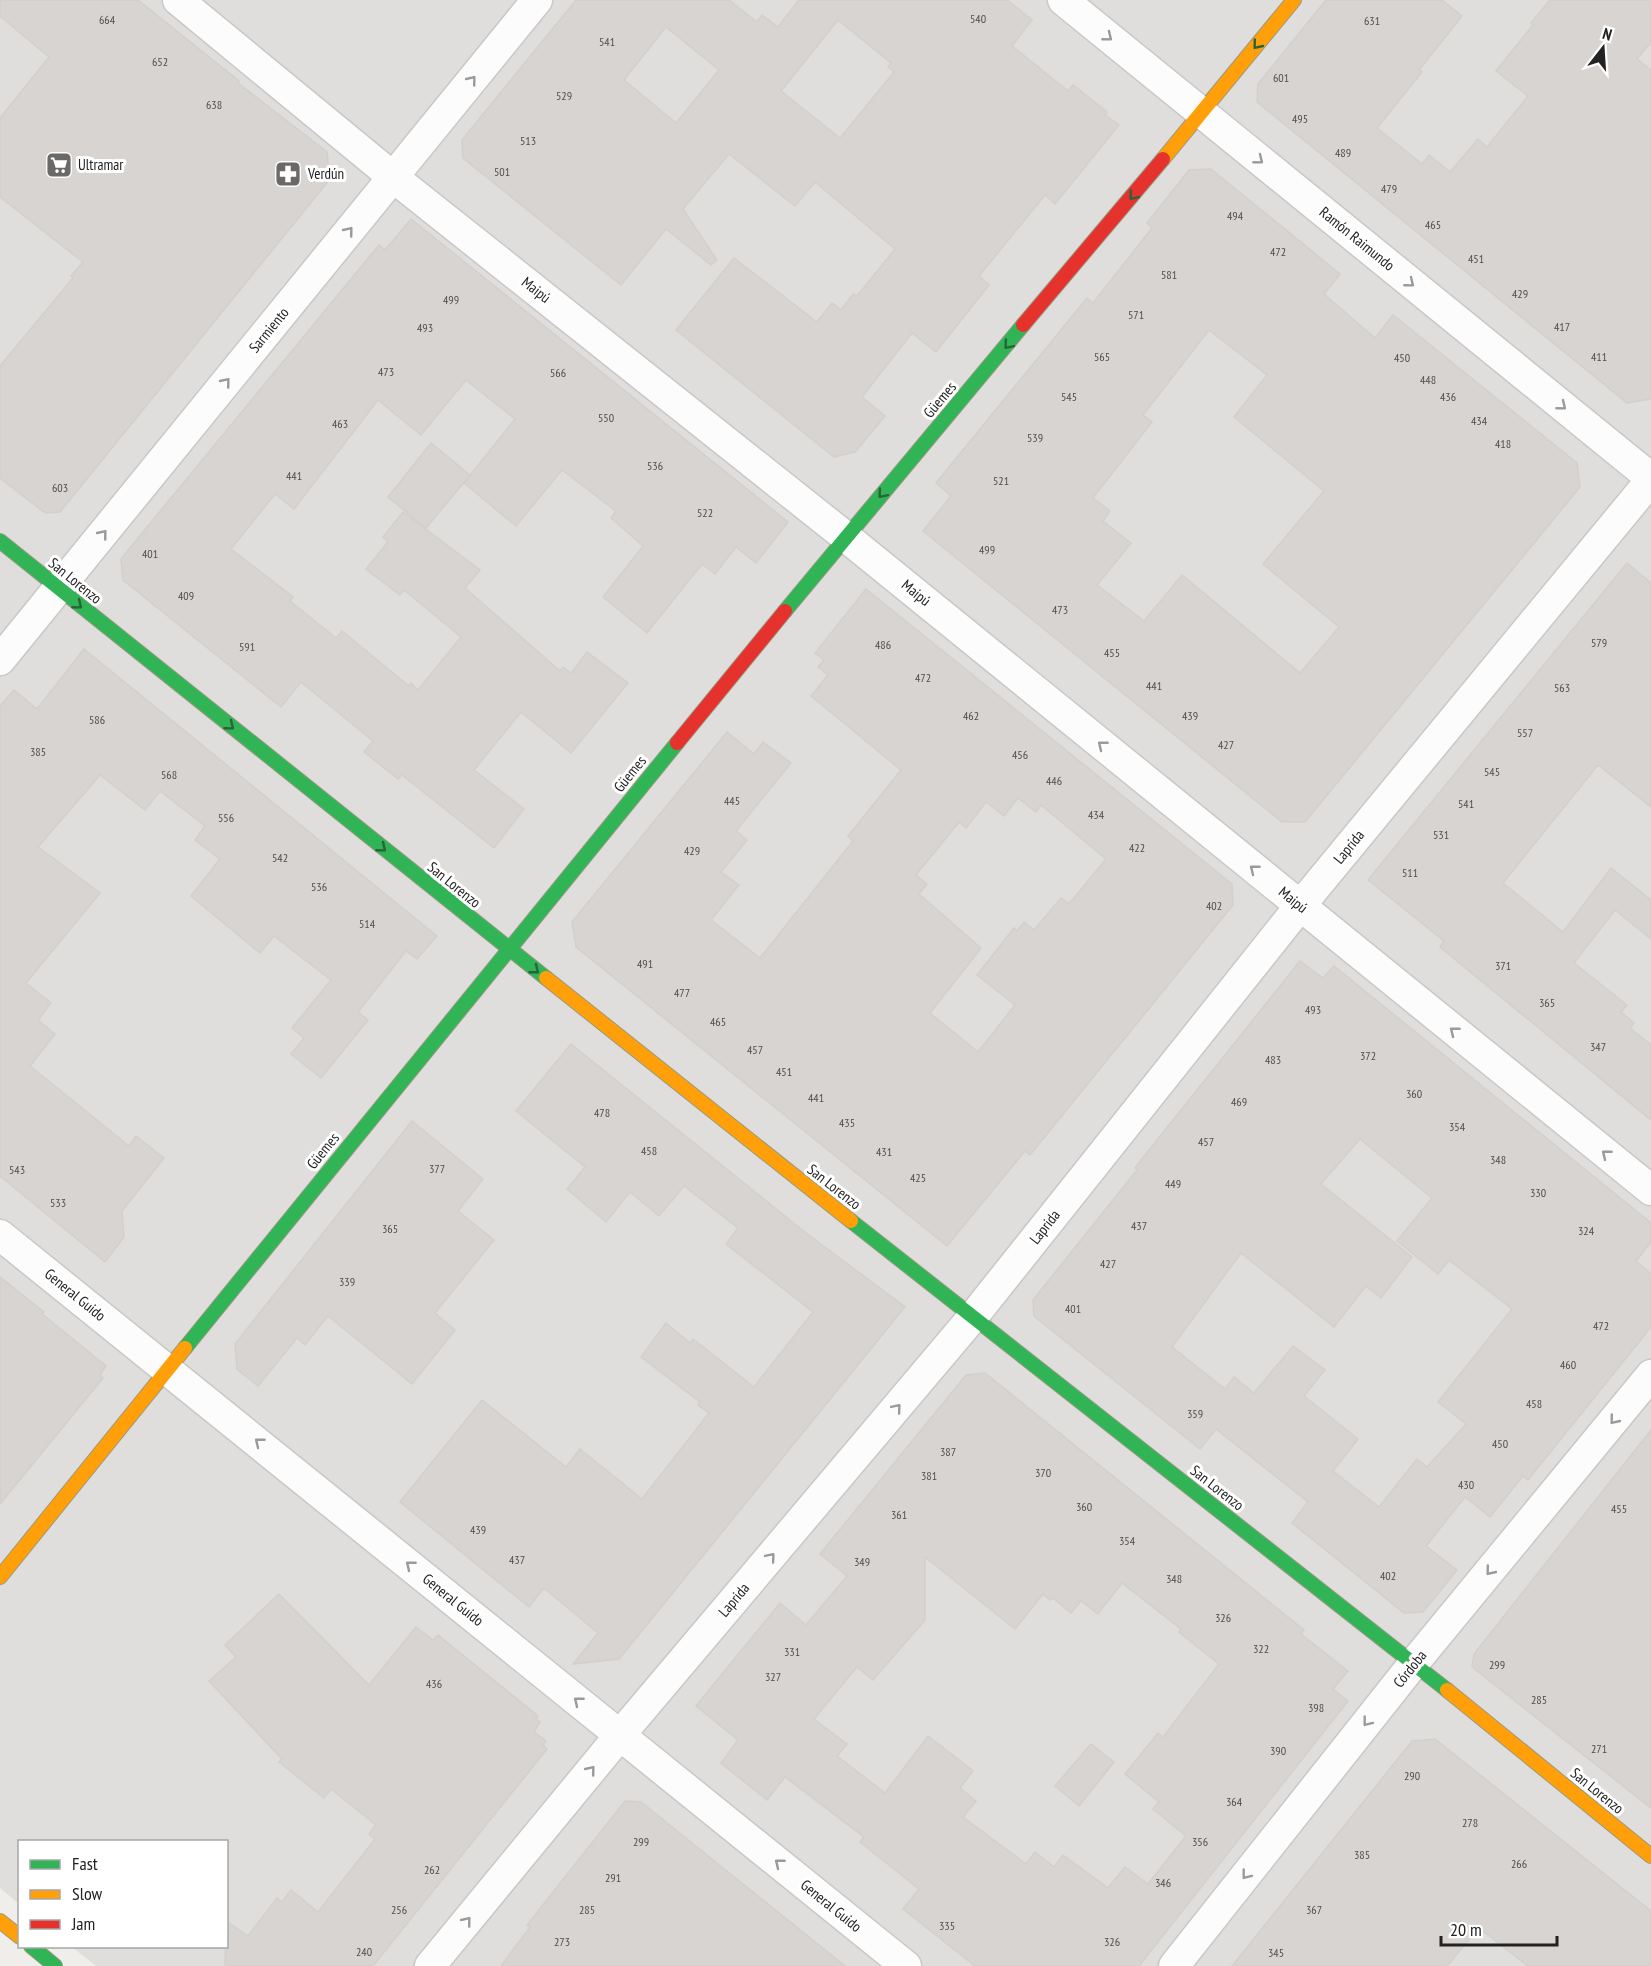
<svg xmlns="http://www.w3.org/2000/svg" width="1651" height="1966" font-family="'PT Sans Narrow',sans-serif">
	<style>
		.residential { fill: #dfdedc }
		.building { fill: #d7d4d2; stroke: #d3d0cc; stroke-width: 1.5; fill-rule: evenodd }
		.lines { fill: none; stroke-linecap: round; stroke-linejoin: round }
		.street-casing { stroke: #c9c8c7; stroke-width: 33 }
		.fast-casing { stroke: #999a82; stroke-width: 16 }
		.slow-casing { stroke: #999a82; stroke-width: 16 }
		.jam-casing { stroke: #999a82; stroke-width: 16 }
		.street { stroke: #fdfcfc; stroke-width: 30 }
		.fast { stroke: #30b455; stroke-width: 14 }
		.slow { stroke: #ff9f0a; stroke-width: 14 }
		.jam { stroke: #e5322d; stroke-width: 14 }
		.oneway { stroke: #9a9a9a }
		.oneway2 { stroke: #286439 }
		.labels { text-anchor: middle; stroke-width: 6; stroke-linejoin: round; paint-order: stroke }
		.number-label { font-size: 12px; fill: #4f4e4e }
		.poi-label { font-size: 15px; fill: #222; stroke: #fff; text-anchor: start }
		.street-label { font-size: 15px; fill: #222; stroke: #fff }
	</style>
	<rect width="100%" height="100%" fill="#f0eeeb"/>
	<polygon class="residential" points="0,0 1651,0 1651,1966 96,1966 72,1947 226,1946 226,1842 20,1842 19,1904 0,1888"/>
	<g class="building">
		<polygon points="0,0 138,0 239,81 238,83 327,152 330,179 60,512 45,513 0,478 0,366 73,278 71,276 83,262 0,197 0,118 49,57 0,16"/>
		<path d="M576,0H729L757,22L762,15L778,27L799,0H1007L1032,20L1012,46L1068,91L1073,85L1107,112L1105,115L1119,125L1055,204L1045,195L979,276L989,285L936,352L912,333L862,397L885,416L855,452L834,457L676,330L734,258L817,322L832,303L841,310L853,294L857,296L895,249L815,182L795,206L729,154L683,209L717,260L711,265L666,229L621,285L463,158L462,140ZM838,20L891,63L888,67L894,72L840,138L781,91ZM666,27L719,70L676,123L624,80Z"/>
		<polygon points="1326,0 1442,0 1462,16 1419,70 1422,72 1377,128 1422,164 1429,155 1450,172 1478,139 1487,147 1528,96 1496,71 1533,25 1531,23 1550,0 1651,0 1651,42 1637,59 1651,70 1651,399 1627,403 1257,102 1258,84"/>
		<path d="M1211,169L1340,274L1324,294L1375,338L1393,315L1577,463L1580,487L1305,822H1282L923,531L951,496L936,483L1087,298L1093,303L1152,228L1147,223L1189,170ZM1209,330L1267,375L1234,417L1324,491L1263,564L1339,627L1300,673L1182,575L1144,621L1097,585L1131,543L1103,521L1110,511L1093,498L1152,422L1143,415Z"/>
		<polygon points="411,219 788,522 756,563 736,547 715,574 702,564 647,633 603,597 643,546 611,518 616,511 562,470 516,526 464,483 515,419 466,380 421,435 378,400 294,509 275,494 231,549 293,597 290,601 336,638 342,631 409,686 411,683 418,690 461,637 404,590 400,595 366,569 388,542 383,537 403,512 480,570 465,588 560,671 563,667 571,673 587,652 628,683 571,753 521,712 474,770 524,809 494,848 402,775 398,779 364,752 373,741 301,682 281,707 123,580 121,559 143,532 379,245 385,250"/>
		<polygon points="431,443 470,475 426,528 388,497"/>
		<polygon points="1627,563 1651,583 1651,807 1598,765 1503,883 1563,932 1611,868 1651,900 1651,939 1615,910 1574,963 1627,1005 1621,1012 1634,1023 1630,1028 1651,1045 1651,1120 1440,947 1444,941 1368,880"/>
		<path d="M866,589L1232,884L1233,905L1030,1155L1025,1151L947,1246L576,947L572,922L727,732L754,754L763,742L791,763L736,831L747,840L721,872L739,885L711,920L760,958L853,841L848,836L901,770L811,696L828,675L818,667L824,660L815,653ZM1018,798L1036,812L1041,805L1106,859L1069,904L1061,898L1034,930L1024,922L1017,931L1014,928L977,975L1015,1005L978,1052L930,1013L981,948L919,894L927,884L916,875L959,822L966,828L986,802L1004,816Z"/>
		<polygon points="84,649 437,936 417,959 406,951 358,1012 368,1020 321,1078 291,1054 304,1038 292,1028 331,980 274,936 260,953 191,896 220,859 195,840 205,826 160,791 145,810 100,775 38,847 100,893 26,983 51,1003 38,1020 55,1034 30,1066 129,1146 136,1136 164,1158 122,1211 124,1237 105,1262 0,1176 0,706 14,690 37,709"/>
		<path d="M1300,961L1323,978L1334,966L1651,1223V1242L1636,1261L1651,1274V1327L1528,1480L1523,1476L1490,1517L1465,1497L1426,1546L1457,1570L1423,1612L1404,1613L1292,1523L1308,1502L1216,1429L1200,1449L1034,1316L1033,1300L1137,1170L1135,1168L1149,1150ZM1360,1139L1432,1198L1397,1241L1438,1274L1449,1260L1512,1309L1438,1402L1466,1424L1427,1467L1417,1459L1379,1507L1333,1471L1358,1439L1304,1396L1325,1370L1293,1346L1254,1393L1234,1377L1225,1389L1172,1347L1241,1253L1334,1327L1366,1286L1381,1298L1412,1257L1321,1184Z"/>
		<polygon points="571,1044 806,1233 905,1307 619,1659 573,1664 598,1633 544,1588 529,1607 400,1502 482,1400 566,1467 580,1449 642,1499 709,1413 698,1405 700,1402 641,1357 666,1323 690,1343 693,1339 754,1387 813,1312 726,1244 738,1228 684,1186 659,1216 630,1192 606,1222 567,1189 585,1167 516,1111"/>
		<polygon points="412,1121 483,1179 458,1211 494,1240 435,1313 455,1330 412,1384 328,1316 305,1345 297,1338 258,1386 237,1369 235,1344"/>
		<polygon points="0,1277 44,1312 42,1314 106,1366 100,1375 103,1378 0,1504"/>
		<path d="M985,1373L1304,1630L1301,1634L1348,1671L1333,1689L1348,1701L1139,1966H975L903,1909L919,1889L860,1842L864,1837L785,1777L767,1800L721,1763L738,1740L696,1706L780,1603L806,1625L847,1576L820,1554L966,1375ZM925,1557L1015,1629L1043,1594L1050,1600L1053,1598L1071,1613L1081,1601L1098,1614L1122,1583L1181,1629L1179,1632L1219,1664L1163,1737L1158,1733L1125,1774L1159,1802L1153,1809L1186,1836L1148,1884L1125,1867L1108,1888L1063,1855L1054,1867L1035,1852L1026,1864L963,1817L976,1801L960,1788L973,1771L928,1736L885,1793L837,1756L847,1744L814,1719L857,1667L873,1680L925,1620Z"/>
		<polygon points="1651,1430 1651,1808 1472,1667 1474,1654"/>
		<polygon points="279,1594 369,1685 416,1627 433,1640 438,1635 538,1716 536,1719 540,1722 534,1732 546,1741 543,1745 547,1749 373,1966 225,1966 226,1921 248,1936 277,1898 282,1902 291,1890 318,1912 375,1839 369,1834 376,1825 331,1789 324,1798 279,1762 282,1759 209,1681 236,1657 225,1645"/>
		<polygon points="1435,1739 1651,1911 1651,1966 1528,1966 1479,1928 1447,1966 1232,1966 1412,1741"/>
		<polygon points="1091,1744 1114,1762 1079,1806 1055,1786"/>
		<polygon points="625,1801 641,1802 845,1966 501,1966 530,1927 527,1925"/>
	</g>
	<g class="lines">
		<defs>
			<g id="street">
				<polyline points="178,0 393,177 846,537 1651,1190"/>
				<polyline points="1063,0 1651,478"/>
				<polyline points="0,660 537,0"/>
				<polyline points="0,1235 906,1966"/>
				<polyline points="430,1966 620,1735 972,1318 1300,906 1651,480"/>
				<polyline points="1174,1966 1414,1663 1651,1375"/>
			</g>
			<g id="fast">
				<polyline points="0,541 546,978"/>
				<polyline points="785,611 1023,325"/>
				<polyline points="851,1221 1447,1690"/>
				<polyline points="185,1348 677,743"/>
				<polyline points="31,1946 55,1966"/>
			</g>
			<g id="slow">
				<polyline points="1163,159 1294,0"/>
				<polyline points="546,978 851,1221"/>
				<polyline points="0,1577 185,1348"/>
				<polyline points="1447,1690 1651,1856"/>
				<polyline points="0,1921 20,1937"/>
			</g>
			<g id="jam">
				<polyline points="1023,325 1163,159"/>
				<polyline points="677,743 785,611"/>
			</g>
		</defs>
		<use href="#street" class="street-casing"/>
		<use href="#fast" class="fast-casing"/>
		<use href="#slow" class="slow-casing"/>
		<use href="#jam" class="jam-casing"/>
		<use href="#street" class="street"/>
		<use href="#fast" class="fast"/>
		<use href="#slow" class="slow"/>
		<use href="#jam" class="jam"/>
	</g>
	<defs><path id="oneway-chevron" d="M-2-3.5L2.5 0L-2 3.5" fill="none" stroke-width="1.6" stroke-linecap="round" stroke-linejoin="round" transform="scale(1.5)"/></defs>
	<g class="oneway">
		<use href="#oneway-chevron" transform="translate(1108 37) rotate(39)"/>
		<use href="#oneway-chevron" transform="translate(472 80) rotate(-51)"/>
		<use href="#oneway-chevron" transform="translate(1259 160) rotate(39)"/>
		<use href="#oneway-chevron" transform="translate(349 231) rotate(-51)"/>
		<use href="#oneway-chevron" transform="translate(1410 283) rotate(39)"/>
		<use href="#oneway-chevron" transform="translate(226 382) rotate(-51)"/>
		<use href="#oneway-chevron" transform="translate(1562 406) rotate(39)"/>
		<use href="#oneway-chevron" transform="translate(103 534) rotate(-51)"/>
		<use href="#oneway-chevron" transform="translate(1102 745) rotate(-141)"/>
		<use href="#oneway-chevron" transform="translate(1254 869) rotate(-141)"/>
		<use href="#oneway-chevron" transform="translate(1454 1031) rotate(-141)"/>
		<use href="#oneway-chevron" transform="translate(1606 1154) rotate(-141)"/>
		<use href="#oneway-chevron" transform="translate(897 1408) rotate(-50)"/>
		<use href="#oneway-chevron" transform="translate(1614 1420) rotate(129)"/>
		<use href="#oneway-chevron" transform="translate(259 1442) rotate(-141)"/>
		<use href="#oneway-chevron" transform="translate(771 1557) rotate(-50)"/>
		<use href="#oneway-chevron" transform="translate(410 1565) rotate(-141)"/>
		<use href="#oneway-chevron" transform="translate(1490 1571) rotate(129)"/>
		<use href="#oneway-chevron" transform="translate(578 1701) rotate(-141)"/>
		<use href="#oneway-chevron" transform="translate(1367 1722) rotate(128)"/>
		<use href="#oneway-chevron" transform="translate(591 1770) rotate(-51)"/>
		<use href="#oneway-chevron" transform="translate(779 1863) rotate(-141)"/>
		<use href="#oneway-chevron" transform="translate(1246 1875) rotate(128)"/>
		<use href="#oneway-chevron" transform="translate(467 1921) rotate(-51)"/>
	</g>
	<g class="oneway2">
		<use href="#oneway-chevron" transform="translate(1257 45) rotate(129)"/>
		<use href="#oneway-chevron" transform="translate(1133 196) rotate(130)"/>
		<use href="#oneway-chevron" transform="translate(1008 345) rotate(130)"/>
		<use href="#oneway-chevron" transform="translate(882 494) rotate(130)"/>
		<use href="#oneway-chevron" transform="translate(78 605) rotate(39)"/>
		<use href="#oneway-chevron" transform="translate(230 726) rotate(39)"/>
		<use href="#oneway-chevron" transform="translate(382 848) rotate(39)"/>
		<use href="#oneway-chevron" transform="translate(535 970) rotate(38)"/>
	</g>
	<defs>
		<symbol id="supermarket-square" viewBox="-11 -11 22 22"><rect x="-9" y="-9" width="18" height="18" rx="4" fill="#6a6968" stroke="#fff"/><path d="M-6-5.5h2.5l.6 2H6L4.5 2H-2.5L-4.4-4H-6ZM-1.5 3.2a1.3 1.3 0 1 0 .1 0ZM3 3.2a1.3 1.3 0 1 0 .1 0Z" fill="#fff"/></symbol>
		<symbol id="pharmacy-square" viewBox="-11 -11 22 22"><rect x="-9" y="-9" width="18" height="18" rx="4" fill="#6a6968" stroke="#fff"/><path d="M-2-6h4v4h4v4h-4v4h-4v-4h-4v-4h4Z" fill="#fff"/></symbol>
	</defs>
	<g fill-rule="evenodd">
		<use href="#supermarket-square" x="44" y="150" width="30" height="30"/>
		<use href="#pharmacy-square" x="273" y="159" width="30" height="30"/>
	</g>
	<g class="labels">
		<g class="number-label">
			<text x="978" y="23">540</text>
			<text x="107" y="24">664</text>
			<text x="1372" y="25">631</text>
			<text x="607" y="46">541</text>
			<text x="160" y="66">652</text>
			<text x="1281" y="82">601</text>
			<text x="564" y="100">529</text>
			<text x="214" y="109">638</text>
			<text x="1300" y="123">495</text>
			<text x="528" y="145">513</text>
			<text x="1343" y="157">489</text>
			<text x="502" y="176">501</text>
			<text x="1389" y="193">479</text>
			<text x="1235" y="220">494</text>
			<text x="1433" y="229">465</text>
			<text x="1278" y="256">472</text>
			<text x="1476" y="263">451</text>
			<text x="1169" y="279">581</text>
			<text x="1520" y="298">429</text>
			<text x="451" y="304">499</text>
			<text x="1136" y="319">571</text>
			<text x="1562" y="331">417</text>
			<text x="425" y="332">493</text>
			<text x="1102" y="361">565</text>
			<text x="1599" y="361">411</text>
			<text x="1402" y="362">450</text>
			<text x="386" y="376">473</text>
			<text x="558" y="377">566</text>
			<text x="1428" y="384">448</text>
			<text x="1069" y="401">545</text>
			<text x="1448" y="401">436</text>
			<text x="606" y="422">550</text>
			<text x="1479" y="425">434</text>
			<text x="340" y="428">463</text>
			<text x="1035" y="442">539</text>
			<text x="1503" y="448">418</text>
			<text x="655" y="470">536</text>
			<text x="294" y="480">441</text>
			<text x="1001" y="485">521</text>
			<text x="60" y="492">603</text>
			<text x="705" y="517">522</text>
			<text x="987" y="554">499</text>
			<text x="150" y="558">401</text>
			<text x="186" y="600">409</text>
			<text x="1060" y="614">473</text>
			<text x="1599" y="647">579</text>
			<text x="883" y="649">486</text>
			<text x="247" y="651">591</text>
			<text x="1112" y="657">455</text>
			<text x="923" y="682">472</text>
			<text x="1154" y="690">441</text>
			<text x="1562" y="692">563</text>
			<text x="971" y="720">462</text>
			<text x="1190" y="720">439</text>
			<text x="97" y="724">586</text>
			<text x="1525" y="737">557</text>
			<text x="1226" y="749">427</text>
			<text x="38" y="756">385</text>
			<text x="1020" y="759">456</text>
			<text x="1492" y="776">545</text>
			<text x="169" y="779">568</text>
			<text x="1054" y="785">446</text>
			<text x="732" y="805">445</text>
			<text x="1466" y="808">541</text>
			<text x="1096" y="819">434</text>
			<text x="226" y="822">556</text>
			<text x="1441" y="839">531</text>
			<text x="1137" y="852">422</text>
			<text x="692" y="855">429</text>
			<text x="280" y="862">542</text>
			<text x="1410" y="877">511</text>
			<text x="319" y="891">536</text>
			<text x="1214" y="910">402</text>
			<text x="367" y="928">514</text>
			<text x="645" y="968">491</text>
			<text x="1503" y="970">371</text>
			<text x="682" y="997">477</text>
			<text x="1547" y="1007">365</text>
			<text x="1313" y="1014">493</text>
			<text x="718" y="1026">465</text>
			<text x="1598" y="1051">347</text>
			<text x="755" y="1054">457</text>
			<text x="1368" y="1060">372</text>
			<text x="1273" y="1064">483</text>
			<text x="784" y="1076">451</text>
			<text x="1414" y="1098">360</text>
			<text x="816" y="1102">441</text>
			<text x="1239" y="1106">469</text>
			<text x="602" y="1117">478</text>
			<text x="847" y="1127">435</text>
			<text x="1457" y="1131">354</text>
			<text x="1206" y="1146">457</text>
			<text x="649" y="1155">458</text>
			<text x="884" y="1156">431</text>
			<text x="1498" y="1164">348</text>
			<text x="437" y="1173">377</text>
			<text x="17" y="1174">543</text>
			<text x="918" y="1182">425</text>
			<text x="1173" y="1188">449</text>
			<text x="1538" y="1197">330</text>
			<text x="58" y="1207">533</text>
			<text x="1139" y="1230">437</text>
			<text x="390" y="1233">365</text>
			<text x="1586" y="1235">324</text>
			<text x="1108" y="1268">427</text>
			<text x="347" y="1286">339</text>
			<text x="1073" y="1313">401</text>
			<text x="1601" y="1330">472</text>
			<text x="1568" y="1369">460</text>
			<text x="1534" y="1408">458</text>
			<text x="1195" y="1418">359</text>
			<text x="1500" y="1448">450</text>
			<text x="948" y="1456">387</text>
			<text x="1043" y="1477">370</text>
			<text x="929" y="1480">381</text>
			<text x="1466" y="1489">430</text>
			<text x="1084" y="1511">360</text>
			<text x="1619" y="1513">455</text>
			<text x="899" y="1519">361</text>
			<text x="478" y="1534">439</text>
			<text x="1127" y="1545">354</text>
			<text x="517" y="1564">437</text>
			<text x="862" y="1566">349</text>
			<text x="1388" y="1580">402</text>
			<text x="1174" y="1583">348</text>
			<text x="1223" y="1622">326</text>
			<text x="1261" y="1653">322</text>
			<text x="792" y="1656">331</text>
			<text x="1497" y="1669">299</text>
			<text x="773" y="1681">327</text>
			<text x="434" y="1688">436</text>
			<text x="1539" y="1704">285</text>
			<text x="1316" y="1712">398</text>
			<text x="1599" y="1753">271</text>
			<text x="1278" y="1755">390</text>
			<text x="1412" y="1780">290</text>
			<text x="1234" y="1806">364</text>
			<text x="1470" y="1827">278</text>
			<text x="641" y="1846">299</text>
			<text x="1200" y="1846">356</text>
			<text x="1362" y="1859">385</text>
			<text x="1519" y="1868">266</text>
			<text x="432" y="1874">262</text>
			<text x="613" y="1882">291</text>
			<text x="1163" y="1887">346</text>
			<text x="399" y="1914">256</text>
			<text x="587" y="1914">285</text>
			<text x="1314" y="1914">367</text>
			<text x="947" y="1930">335</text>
			<text x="562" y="1946">273</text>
			<text x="1112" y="1946">326</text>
			<text x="364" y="1956">240</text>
			<text x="1276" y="1957">345</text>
		</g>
		<g class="poi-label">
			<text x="78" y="170">Ultramar</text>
			<text x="308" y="179">Verdún</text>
		</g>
		<g class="street-label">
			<text transform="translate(1357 239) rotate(39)" y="5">Ramón Raimundo</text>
			<text transform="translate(536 290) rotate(38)" y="5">Maipú</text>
			<text transform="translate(269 330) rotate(-51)" y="5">Sarmiento</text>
			<text transform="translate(940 400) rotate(-50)" y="5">Güemes</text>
			<text transform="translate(75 581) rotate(39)" y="5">San Lorenzo</text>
			<text transform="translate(916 593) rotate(39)" y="5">Maipú</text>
			<text transform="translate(630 774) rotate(-51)" y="5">Güemes</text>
			<text transform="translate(1349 847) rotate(-51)" y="5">Laprida</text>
			<text transform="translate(454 885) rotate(39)" y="5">San Lorenzo</text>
			<text transform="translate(1293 900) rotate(39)" y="5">Maipú</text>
			<text transform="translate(323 1151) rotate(-51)" y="5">Güemes</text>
			<text transform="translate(834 1187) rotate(38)" y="5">San Lorenzo</text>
			<text transform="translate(1045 1227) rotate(-52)" y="5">Laprida</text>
			<text transform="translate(75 1295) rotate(39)" y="5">General Guido</text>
			<text transform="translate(1217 1488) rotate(38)" y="5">San Lorenzo</text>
			<text transform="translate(453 1600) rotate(39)" y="5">General Guido</text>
			<text transform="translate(734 1600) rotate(-50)" y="5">Laprida</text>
			<text transform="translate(1410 1669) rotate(-51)" y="5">Córdoba</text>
			<text transform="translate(1597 1791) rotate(39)" y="5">San Lorenzo</text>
			<text transform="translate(831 1906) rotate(39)" y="5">General Guido</text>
		</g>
	</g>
	<rect x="18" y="1840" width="210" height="108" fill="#ffffff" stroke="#a7a7a7" stroke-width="1.5"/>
	<rect x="30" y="1860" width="30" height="9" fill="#30b455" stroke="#a7a7a7" stroke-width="1.5"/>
	<text x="72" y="1870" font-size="18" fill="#222222">Fast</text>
	<rect x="30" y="1890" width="30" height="9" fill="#ff9f0a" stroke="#a7a7a7" stroke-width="1.5"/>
	<text x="72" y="1900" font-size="18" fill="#222222">Slow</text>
	<rect x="30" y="1920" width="30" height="9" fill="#e5322d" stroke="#a7a7a7" stroke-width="1.5"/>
	<text x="72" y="1930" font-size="18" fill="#222222">Jam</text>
	<g transform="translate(1603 48) rotate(17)" stroke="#ffffff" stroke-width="4.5" paint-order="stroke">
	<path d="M0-4.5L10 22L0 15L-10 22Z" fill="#222222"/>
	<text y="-9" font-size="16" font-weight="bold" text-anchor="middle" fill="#222222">N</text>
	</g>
	<path d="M1441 1936v9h116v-9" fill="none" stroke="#222222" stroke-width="3"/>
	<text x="1450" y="1936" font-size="18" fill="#222222" stroke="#ffffff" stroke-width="4.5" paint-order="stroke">20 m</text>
</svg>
